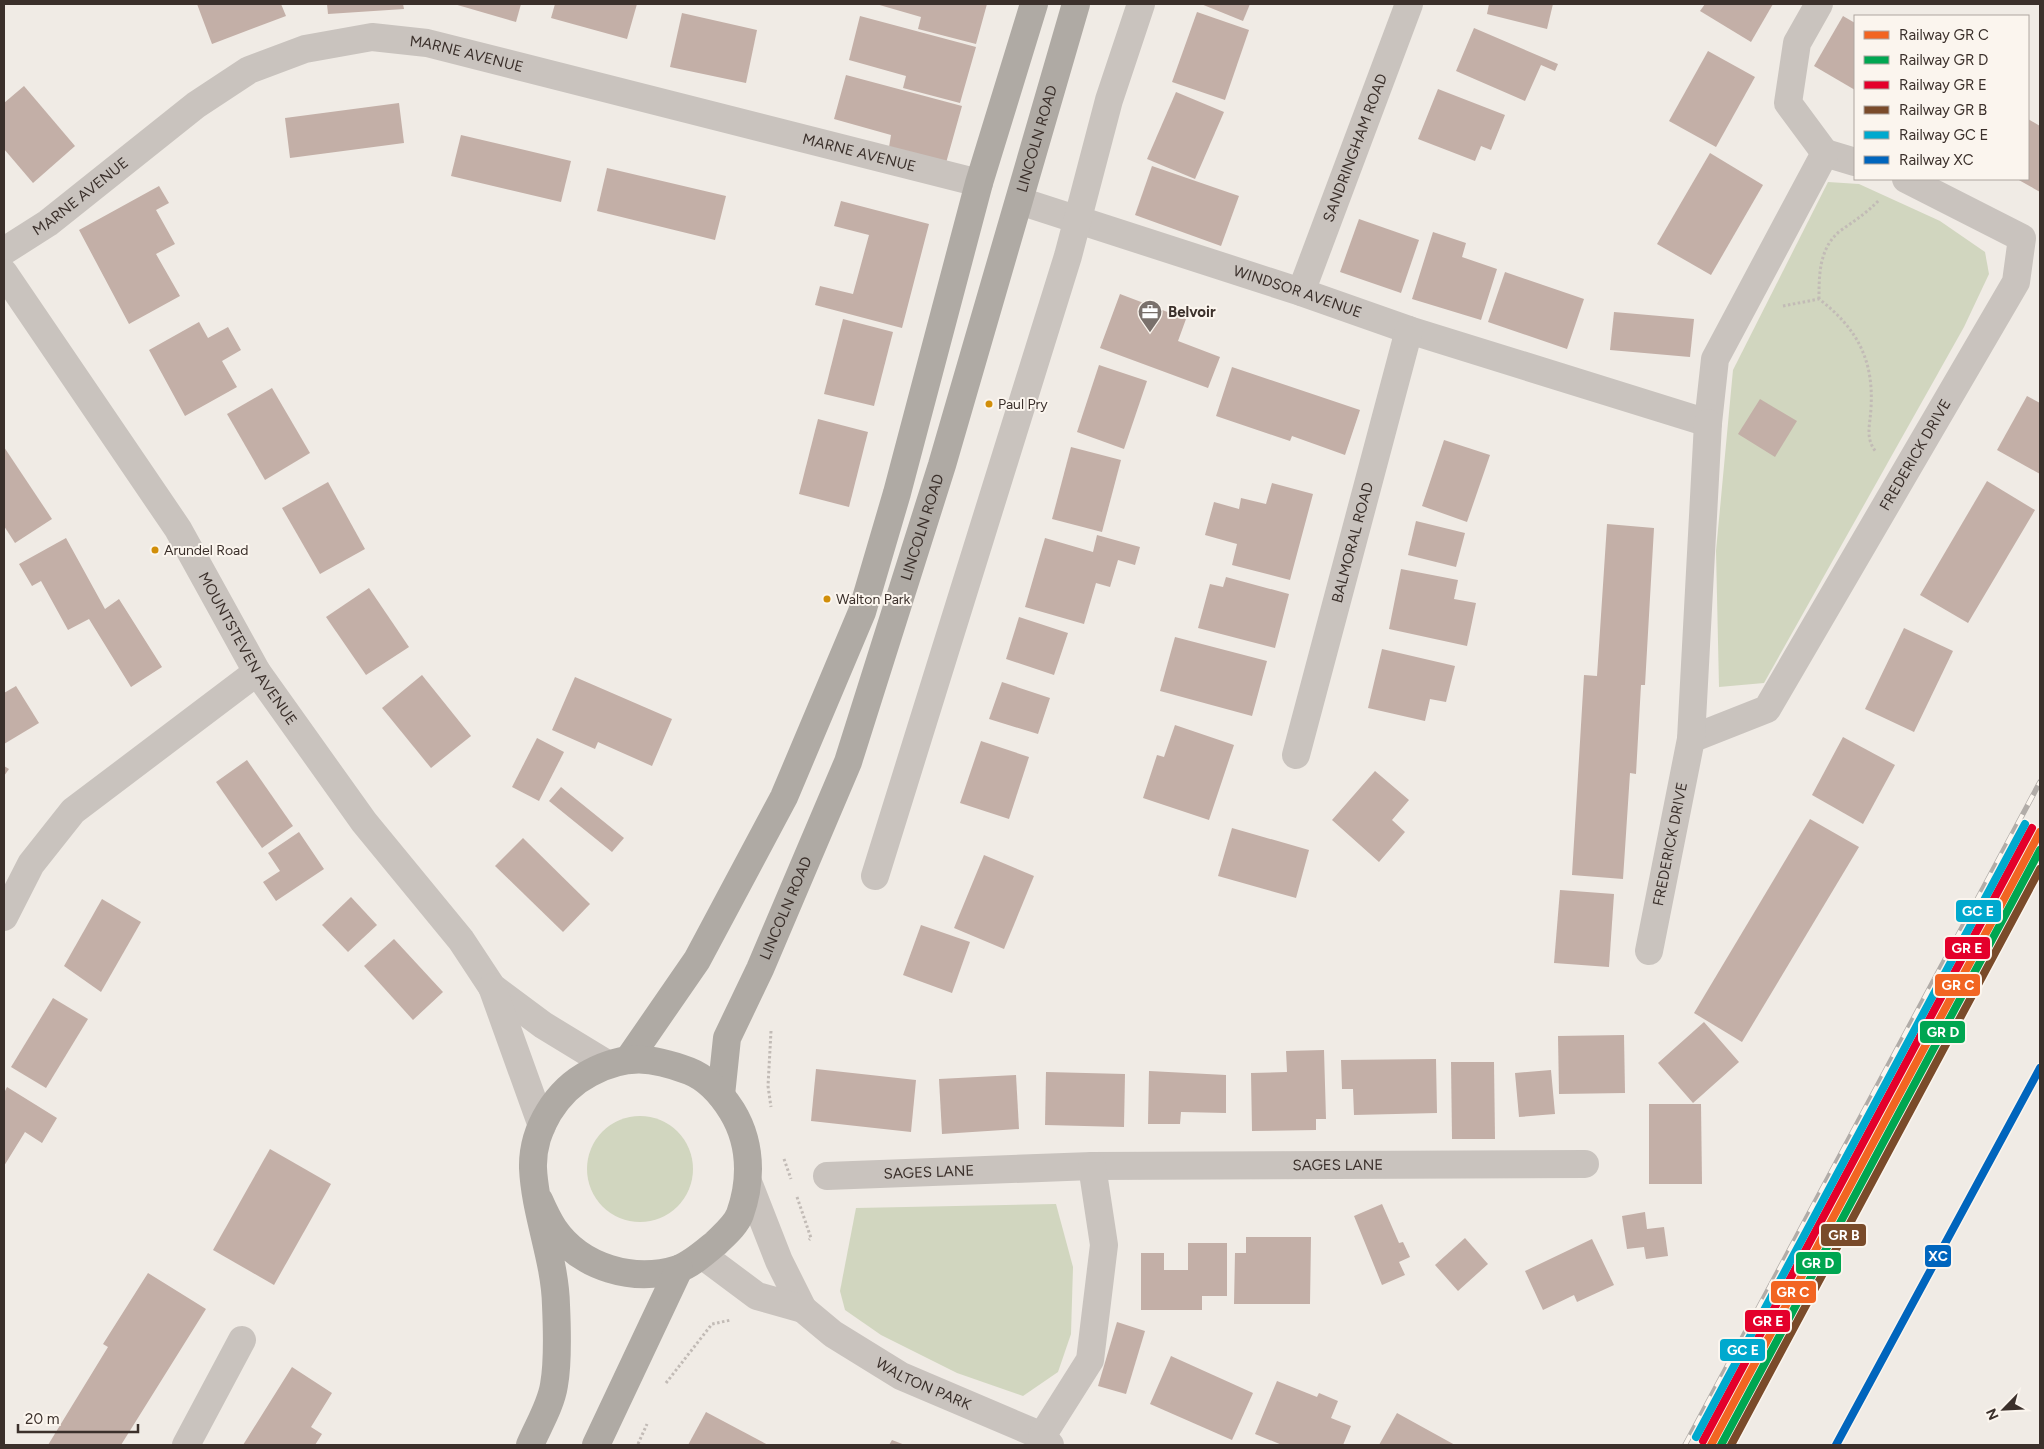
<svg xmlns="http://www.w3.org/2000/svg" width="2044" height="1449" font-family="Figtree,sans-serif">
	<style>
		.green { fill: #d1d6bf }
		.building { fill: #c3afa7 }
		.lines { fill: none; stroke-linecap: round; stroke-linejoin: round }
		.path { stroke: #c2bbb6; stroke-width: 3; stroke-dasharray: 2.5 2.5; stroke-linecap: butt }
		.minor { stroke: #c9c3be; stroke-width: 28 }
		.highway { stroke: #afaaa4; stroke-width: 28 }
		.rail-casing { stroke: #b1aca8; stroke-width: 5.5 }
		.rail { stroke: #fbf5ee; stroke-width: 4; stroke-dasharray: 11; stroke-linecap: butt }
		.rail-1-casing { stroke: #fbf5ee; stroke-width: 11 }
		.rail-2-casing { stroke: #fbf5ee; stroke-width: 11 }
		.rail-3-casing { stroke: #fbf5ee; stroke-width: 11 }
		.rail-4-casing { stroke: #fbf5ee; stroke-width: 11 }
		.rail-5-casing { stroke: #fbf5ee; stroke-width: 11 }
		.rail-6-casing { stroke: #fbf5ee; stroke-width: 11 }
		.rail-1 { stroke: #f26522; stroke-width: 8 }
		.rail-2 { stroke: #00a651; stroke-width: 8 }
		.rail-3 { stroke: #e4002b; stroke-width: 8 }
		.rail-4 { stroke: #7a4b2a; stroke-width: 8 }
		.rail-5 { stroke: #00a9ce; stroke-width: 8 }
		.rail-6 { stroke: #0065bd; stroke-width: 8 }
		.bus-dot { fill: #d18e09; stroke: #fbf5ee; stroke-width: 2 }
		.labels { text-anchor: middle; stroke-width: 4; stroke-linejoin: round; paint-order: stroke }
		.bus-label { font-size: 14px; fill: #3b302b; stroke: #fbf5ee; text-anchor: start }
		.street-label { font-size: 15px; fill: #3b302b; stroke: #fbf5ee }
		.poi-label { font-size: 15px; font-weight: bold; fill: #3b302b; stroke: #fbf5ee; text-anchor: start }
		.line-badge { stroke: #fbf5ee; stroke-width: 2 }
		.badge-label { font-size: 14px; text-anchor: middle; font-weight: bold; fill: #fff }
	</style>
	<rect width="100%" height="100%" fill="#f0ebe5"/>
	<g class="green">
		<polygon points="1828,182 1859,184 1940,221 1985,252 1989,274 1964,327 1764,683 1719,687 1716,551 1733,370"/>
		<circle cx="640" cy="1169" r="53"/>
		<polygon points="1056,1204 1073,1267 1071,1334 1058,1372 1023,1396 957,1373 881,1335 845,1310 840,1291 856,1208"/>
	</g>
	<g class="building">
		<polygon points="197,4 281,4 286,16 212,44"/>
		<polygon points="327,4 403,4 404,9 328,14"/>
		<polygon points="454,4 521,4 516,22"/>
		<polygon points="555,4 637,4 627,39 551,18"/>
		<polygon points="876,4 987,4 976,44 918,29 921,17"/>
		<polygon points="1201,4 1250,4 1243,21"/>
		<polygon points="1489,4 1553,4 1547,29 1487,14"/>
		<polygon points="1705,4 1773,4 1751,42 1700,11"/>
		<polygon points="1197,12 1249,30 1225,100 1172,82"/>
		<polygon points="682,13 757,30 746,83 670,67"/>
		<polygon points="860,16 976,47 960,103 903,88 906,76 849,60"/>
		<polygon points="1843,16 1855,23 1855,90 1814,66"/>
		<polygon points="1474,28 1558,64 1555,71 1541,65 1525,101 1456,71"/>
		<polygon points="1708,51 1755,77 1716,147 1669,121"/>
		<polygon points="846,75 962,106 946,163 889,147 891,135 834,119"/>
		<polygon points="24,86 75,146 33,183 4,149 4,103"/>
		<polygon points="1438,89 1505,115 1491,150 1481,146 1475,161 1418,139"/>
		<polygon points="1176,92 1224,112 1195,179 1147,159"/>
		<polygon points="399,103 404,143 290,158 285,118"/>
		<polygon points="2028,119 2040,126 2040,192 2017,179 2028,179"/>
		<polygon points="461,135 571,161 561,202 451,176"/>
		<polygon points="1710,153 1763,185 1711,275 1657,244"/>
		<polygon points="1152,166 1239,196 1221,246 1135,215"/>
		<polygon points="607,168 726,196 715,240 597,211"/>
		<polygon points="159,186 169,203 156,210 175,244 156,254 180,296 129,324 79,230"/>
		<polygon points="841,201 929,224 902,328 815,305 820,286 853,294 869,235 834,226"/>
		<polygon points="1359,219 1419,240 1401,293 1340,272"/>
		<polygon points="1433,232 1466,243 1462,257 1497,269 1481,320 1412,299"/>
		<polygon points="1505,272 1584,299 1567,349 1488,322"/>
		<polygon points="1120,294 1186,319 1178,341 1220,357 1208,388 1100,348"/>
		<polygon points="1614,312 1694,319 1690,357 1610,350"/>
		<polygon points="843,319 893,332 874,406 824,394"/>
		<polygon points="199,322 208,338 228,327 241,350 222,361 237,387 185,416 149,350"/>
		<polygon points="1099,365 1147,381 1124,449 1077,432"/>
		<polygon points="1232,367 1360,410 1345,455 1292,436 1290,441 1216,416"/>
		<polygon points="272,388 310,453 265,480 227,414"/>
		<polygon points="2027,396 2040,403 2040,474 1997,450"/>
		<polygon points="1760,399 1797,421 1775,457 1738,434"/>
		<polygon points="818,419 868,432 849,507 799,494"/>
		<polygon points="1444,440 1490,455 1467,522 1422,506"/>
		<polygon points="4,447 52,519 15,543 4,526"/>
		<polygon points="1071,447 1121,460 1102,532 1052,519"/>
		<polygon points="1987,481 2035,510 1968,623 1920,595"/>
		<polygon points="328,482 365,549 320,574 282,508"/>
		<polygon points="1272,483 1313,494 1290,580 1232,565 1237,544 1205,535 1214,502 1239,509 1241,498 1266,504"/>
		<polygon points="1416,521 1465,533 1456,567 1408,555"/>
		<polygon points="1607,524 1654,528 1645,685 1641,685 1636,774 1630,773 1623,879 1572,875 1584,675 1597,676"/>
		<polygon points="1097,535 1140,547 1135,565 1118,560 1110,587 1096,583 1084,624 1025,607 1045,538 1093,552"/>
		<polygon points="66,538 105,609 119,599 162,667 131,687 89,619 68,630 41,581 32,586 19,564"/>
		<polygon points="1401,569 1458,580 1454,599 1476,603 1467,646 1389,629"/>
		<polygon points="1226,577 1289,594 1275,648 1198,628 1210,584 1223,587"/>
		<polygon points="369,588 409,647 366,675 326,617"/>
		<polygon points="1019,617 1068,633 1054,675 1006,659"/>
		<polygon points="1904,628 1953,651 1914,732 1865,709"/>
		<polygon points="1175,637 1267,661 1252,716 1160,691"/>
		<polygon points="1382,649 1455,666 1446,702 1430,699 1425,721 1368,708"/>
		<polygon points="422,675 471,736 431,768 382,708"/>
		<polygon points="575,677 672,719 652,766 598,742 595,749 552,730"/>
		<polygon points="1002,682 1050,698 1038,734 989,719"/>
		<polygon points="16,686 39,723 4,744 4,693"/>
		<polygon points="1175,725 1234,745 1209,820 1143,798 1157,755 1164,757"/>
		<polygon points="1843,737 1895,765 1863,824 1812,795"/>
		<polygon points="537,738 564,752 539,801 512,787"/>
		<polygon points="981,741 1029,757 1009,819 960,803"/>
		<polygon points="247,760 293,826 262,848 216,782"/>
		<polygon points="4,766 9,769 4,776"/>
		<polygon points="1375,771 1409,800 1392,820 1405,832 1379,862 1332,820"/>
		<polygon points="561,787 624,838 612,852 549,801"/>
		<polygon points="1810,819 1859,847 1742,1042 1694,1013"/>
		<polygon points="1232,828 1309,850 1296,898 1218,876"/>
		<polygon points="299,832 324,869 276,901 263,882 280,871 268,853"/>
		<polygon points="523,838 590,904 563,932 495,866"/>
		<polygon points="984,855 1034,876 1004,949 954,928"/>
		<polygon points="1560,890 1614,894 1609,967 1554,963"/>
		<polygon points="351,897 377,925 348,952 322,925"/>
		<polygon points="102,899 141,922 101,992 64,966"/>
		<polygon points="921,925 970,942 952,993 903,975"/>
		<polygon points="394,939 443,992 413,1020 364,966"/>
		<polygon points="53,998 88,1019 46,1088 11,1067"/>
		<polygon points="1704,1022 1739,1062 1693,1103 1658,1063"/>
		<polygon points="1624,1035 1625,1093 1559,1094 1558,1036"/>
		<polygon points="1324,1050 1326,1119 1316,1119 1316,1130 1252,1131 1251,1073 1287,1072 1286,1051"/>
		<polygon points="1436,1059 1437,1113 1354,1115 1353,1089 1342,1089 1341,1060"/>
		<polygon points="1451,1062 1494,1062 1495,1139 1452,1139"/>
		<polygon points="816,1069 916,1080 911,1132 811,1121"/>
		<polygon points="1551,1070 1555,1114 1519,1117 1515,1073"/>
		<polygon points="1149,1071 1226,1075 1226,1113 1181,1112 1180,1124 1148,1124"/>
		<polygon points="1046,1072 1125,1074 1124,1127 1045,1125"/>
		<polygon points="1016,1075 1019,1129 942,1134 939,1079"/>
		<polygon points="7,1087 57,1118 42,1143 25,1132 4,1166 4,1093"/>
		<polygon points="1649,1104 1701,1104 1702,1184 1649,1184"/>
		<polygon points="270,1149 331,1184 274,1285 213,1250"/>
		<polygon points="1382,1204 1399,1243 1403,1242 1410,1257 1399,1262 1405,1275 1382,1285 1354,1216"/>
		<polygon points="1645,1212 1647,1229 1664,1227 1668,1256 1646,1259 1644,1247 1627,1249 1622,1216"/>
		<polygon points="1246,1237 1311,1237 1310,1304 1234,1304 1235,1253 1246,1253"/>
		<polygon points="1465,1238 1488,1264 1458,1291 1435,1265"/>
		<polygon points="1592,1239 1614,1285 1577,1302 1574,1295 1543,1310 1525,1271"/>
		<polygon points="1188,1243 1227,1243 1227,1296 1202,1296 1202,1310 1141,1310 1141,1253 1164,1253 1164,1270 1188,1270"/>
		<polygon points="148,1273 206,1309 121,1445 48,1445 108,1347 103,1344"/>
		<polygon points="1117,1322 1145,1331 1126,1394 1098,1386"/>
		<polygon points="1171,1356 1253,1393 1232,1440 1150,1404"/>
		<polygon points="292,1367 332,1393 311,1427 322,1434 315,1445 243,1445"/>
		<polygon points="1277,1381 1317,1397 1319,1393 1338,1401 1331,1418 1351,1426 1343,1445 1282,1445 1255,1434"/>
		<polygon points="706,1412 768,1445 688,1445"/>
		<polygon points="1397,1413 1455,1445 1379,1445"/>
		<polygon points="892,1440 905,1445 889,1445"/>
	</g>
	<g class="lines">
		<g class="path">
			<path d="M1819,299C1819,275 1819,248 1840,231C1854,221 1867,213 1879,200"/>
			<path d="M1783,306L1819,299C1857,328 1874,360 1871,408C1870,426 1865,438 1876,452"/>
			<polyline points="771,1031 768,1086 771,1107"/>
			<polyline points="784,1159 791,1179"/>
			<polyline points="797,1197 811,1238 809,1240"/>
			<polyline points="666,1383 712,1324 731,1320"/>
			<polyline points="638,1444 647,1424"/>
		</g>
		<g class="minor">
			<polyline points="1825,153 1855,162"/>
			<path id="s1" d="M1020,201L1301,292L1409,330L1708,423L1715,359L1825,153L1788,103L1797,43L1819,4"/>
			<path id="s2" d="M4,251L48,223L196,105L249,70L305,49L372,37L427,43L979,183"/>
			<path id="s3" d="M4,273L178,529L257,672L364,822L461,940L492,987L543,1025L607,1064"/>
			<path id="s4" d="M1301,292L1409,4"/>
			<path id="s5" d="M1691,739L1767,709L2016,282L2022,238L1906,179"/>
			<path id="s6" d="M1296,755L1409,330"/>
			<polyline points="875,876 1068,256 1109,100 1141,4"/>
			<polyline points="4,917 31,864 73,811 257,672"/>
			<path id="s7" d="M1649,951L1691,739L1708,423"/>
			<polyline points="492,987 542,1126"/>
			<path id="s8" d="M827,1176L1092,1166L1585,1164"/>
			<polyline points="748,1182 779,1261 803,1309"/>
			<path id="s9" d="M702,1255L757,1296L803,1309L833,1334L901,1376L1042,1436L1050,1445"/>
			<polyline points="1042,1436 1090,1360 1104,1245 1092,1166"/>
			<polyline points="186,1445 242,1340"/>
		</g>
		<g class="highway">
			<polyline points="628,1060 697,960 784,797 862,612 897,493 979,183 1034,4"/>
			<path id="s10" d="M721,1095L727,1038L760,969L848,762L942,465L1076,4"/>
			<path d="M530,1445C538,1426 551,1405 554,1385C558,1363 557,1327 556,1305C555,1259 535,1214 533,1168C532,1129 557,1090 590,1073C626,1054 652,1057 689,1071C707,1078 722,1095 732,1111C743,1129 748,1148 748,1169C748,1184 745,1200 740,1214C736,1225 724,1235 716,1243C705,1252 692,1264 678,1269C634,1283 581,1268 554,1229C548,1220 543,1209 539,1200"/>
			<polyline points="596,1445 679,1269"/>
		</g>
		<defs>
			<polyline id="rail" points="1685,1445 2040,782"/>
		</defs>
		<use href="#rail" class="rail-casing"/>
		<use href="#rail" class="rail"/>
		<defs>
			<polyline id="rail-1" points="1711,1445 2040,832"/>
			<polyline id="rail-2" points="1721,1445 2040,850"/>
			<polyline id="rail-3" points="1703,1441 2032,828"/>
			<polyline id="rail-4" points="1731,1445 2040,869"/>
			<polyline id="rail-5" points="1696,1437 2025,824"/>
			<polyline id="rail-6" points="1836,1445 2040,1068"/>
		</defs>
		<use href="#rail-1" class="rail-1-casing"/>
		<use href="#rail-2" class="rail-2-casing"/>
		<use href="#rail-3" class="rail-3-casing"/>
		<use href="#rail-4" class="rail-4-casing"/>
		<use href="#rail-5" class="rail-5-casing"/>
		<use href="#rail-6" class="rail-6-casing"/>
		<use href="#rail-1" class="rail-1"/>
		<use href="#rail-2" class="rail-2"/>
		<use href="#rail-3" class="rail-3"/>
		<use href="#rail-4" class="rail-4"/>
		<use href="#rail-5" class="rail-5"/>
		<use href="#rail-6" class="rail-6"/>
	</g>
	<defs>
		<symbol id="office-pin" viewBox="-11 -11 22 30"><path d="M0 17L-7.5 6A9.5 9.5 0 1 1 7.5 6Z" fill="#7a716c" stroke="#fbf5ee"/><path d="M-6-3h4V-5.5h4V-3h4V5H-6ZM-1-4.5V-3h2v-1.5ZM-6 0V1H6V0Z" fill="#fff"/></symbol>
	</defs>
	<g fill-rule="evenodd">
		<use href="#office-pin" x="1136" y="298" width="28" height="38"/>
	</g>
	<g class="bus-dot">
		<circle cx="989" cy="404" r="4.5"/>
		<circle cx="155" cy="550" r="4.5"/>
		<circle cx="827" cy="599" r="4.5"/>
	</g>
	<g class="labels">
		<g class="bus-label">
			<text x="998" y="409">Paul Pry</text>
			<text x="164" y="555">Arundel Road</text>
			<text x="836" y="604">Walton Park</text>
		</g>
		<g class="street-label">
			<text dy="5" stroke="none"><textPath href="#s2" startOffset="529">MARNE AVENUE</textPath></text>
			<text dy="5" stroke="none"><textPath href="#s10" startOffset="1010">LINCOLN ROAD</textPath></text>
			<text dy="5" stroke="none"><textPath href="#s4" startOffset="154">SANDRINGHAM ROAD</textPath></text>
			<text dy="5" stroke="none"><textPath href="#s2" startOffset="934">MARNE AVENUE</textPath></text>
			<text dy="5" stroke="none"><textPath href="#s2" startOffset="94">MARNE AVENUE</textPath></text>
			<text dy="5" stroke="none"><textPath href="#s1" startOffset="292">WINDSOR AVENUE</textPath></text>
			<text dy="5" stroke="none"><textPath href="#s5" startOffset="376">FREDERICK DRIVE</textPath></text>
			<text dy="5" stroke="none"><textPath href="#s10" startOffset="605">LINCOLN ROAD</textPath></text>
			<text dy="5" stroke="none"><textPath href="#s6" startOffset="220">BALMORAL ROAD</textPath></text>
			<text dy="5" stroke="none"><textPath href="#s3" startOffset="448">MOUNTSTEVEN AVENUE</textPath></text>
			<text dy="5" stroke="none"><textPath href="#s7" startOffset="109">FREDERICK DRIVE</textPath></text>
			<text dy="5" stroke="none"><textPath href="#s10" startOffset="200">LINCOLN ROAD</textPath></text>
			<text dy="5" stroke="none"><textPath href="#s8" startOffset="511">SAGES LANE</textPath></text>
			<text dy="5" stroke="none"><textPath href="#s8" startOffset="102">SAGES LANE</textPath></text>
			<text dy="5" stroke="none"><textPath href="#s9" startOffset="259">WALTON PARK</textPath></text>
		</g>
		<g class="poi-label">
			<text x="1168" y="317">Belvoir</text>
		</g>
	</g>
	<g class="line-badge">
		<rect x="1955" y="899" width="47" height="24" rx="5" fill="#00a9ce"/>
		<rect x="1944" y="936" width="47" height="24" rx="5" fill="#e4002b"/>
		<rect x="1934" y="973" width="47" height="24" rx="5" fill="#f26522"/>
		<rect x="1919" y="1020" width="47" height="24" rx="5" fill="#00a651"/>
		<rect x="1820" y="1223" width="47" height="24" rx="5" fill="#7a4b2a"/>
		<rect x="1924" y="1244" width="28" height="24" rx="5" fill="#0065bd"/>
		<rect x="1795" y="1251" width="47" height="24" rx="5" fill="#00a651"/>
		<rect x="1770" y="1280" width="47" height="24" rx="5" fill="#f26522"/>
		<rect x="1744" y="1309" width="47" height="24" rx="5" fill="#e4002b"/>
		<rect x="1719" y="1338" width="47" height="24" rx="5" fill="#00a9ce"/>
	</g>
	<g class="badge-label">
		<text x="1978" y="916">GC E</text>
		<text x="1967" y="953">GR E</text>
		<text x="1958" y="990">GR C</text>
		<text x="1943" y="1037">GR D</text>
		<text x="1844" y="1240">GR B</text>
		<text x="1938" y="1261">XC</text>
		<text x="1818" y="1268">GR D</text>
		<text x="1793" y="1297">GR C</text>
		<text x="1768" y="1326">GR E</text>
		<text x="1743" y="1355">GC E</text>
	</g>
	<rect width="2044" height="1449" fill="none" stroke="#3b302b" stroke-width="10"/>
	<rect x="1854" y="15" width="175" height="165" fill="#fbf5ee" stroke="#aea6a0"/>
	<rect x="1864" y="31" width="25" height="8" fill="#f26522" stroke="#aea6a0"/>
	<text x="1899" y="40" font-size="15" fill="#3b302b">Railway GR C</text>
	<rect x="1864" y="56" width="25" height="8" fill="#00a651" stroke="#aea6a0"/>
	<text x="1899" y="65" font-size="15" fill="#3b302b">Railway GR D</text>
	<rect x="1864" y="81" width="25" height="8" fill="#e4002b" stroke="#aea6a0"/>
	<text x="1899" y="90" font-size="15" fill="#3b302b">Railway GR E</text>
	<rect x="1864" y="106" width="25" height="8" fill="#7a4b2a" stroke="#aea6a0"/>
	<text x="1899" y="115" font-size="15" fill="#3b302b">Railway GR B</text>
	<rect x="1864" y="131" width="25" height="8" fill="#00a9ce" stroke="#aea6a0"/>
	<text x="1899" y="140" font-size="15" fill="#3b302b">Railway GC E</text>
	<rect x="1864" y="156" width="25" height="8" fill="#0065bd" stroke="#aea6a0"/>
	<text x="1899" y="165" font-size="15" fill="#3b302b">Railway XC</text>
	<g transform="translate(2004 1409) rotate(246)" stroke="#fbf5ee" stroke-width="4" paint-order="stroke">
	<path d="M0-4L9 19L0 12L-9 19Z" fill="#3b302b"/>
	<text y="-8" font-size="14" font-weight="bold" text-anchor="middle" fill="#3b302b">N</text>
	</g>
	<path d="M18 1424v8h120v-8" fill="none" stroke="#3b302b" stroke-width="2.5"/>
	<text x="25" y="1424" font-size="15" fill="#3b302b" stroke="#fbf5ee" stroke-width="4" paint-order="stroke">20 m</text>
</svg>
